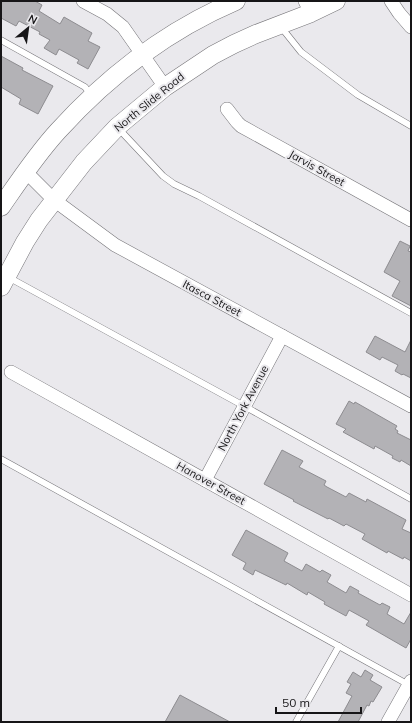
<svg xmlns="http://www.w3.org/2000/svg" width="412" height="723" font-family="Mulish,sans-serif">
	<style>
		.building { fill: #b3b2b6; stroke: #8d8c90 }
		.lines { fill: none; stroke-linecap: round; stroke-linejoin: round }
		.lane-casing { stroke: #767579; stroke-width: 7 }
		.street-casing { stroke: #767579; stroke-width: 14 }
		.secondary-casing { stroke: #767579; stroke-width: 19 }
		.lane { stroke: #fff; stroke-width: 6 }
		.street { stroke: #fff; stroke-width: 13 }
		.secondary { stroke: #fff; stroke-width: 18 }
		.labels { text-anchor: middle; stroke-width: 4; stroke-linejoin: round; paint-order: stroke }
		.street-label { font-size: 11px; fill: #161517; stroke: #eae9ed }
	</style>
	<rect width="100%" height="100%" fill="#eae9ed"/>
	<g class="building">
		<polygon points="1,1 35,1 42,5 39,11 60,24 64,17 92,33 88,41 100,47 88,69 77,63 79,60 59,49 56,55 44,48 50,40 39,34 40,32 19,21 16,26 1,18"/>
		<polygon points="1,56 23,68 22,70 53,86 38,114 19,104 21,99 1,87"/>
		<polygon points="400,241 410,246 408,251 411,252 411,306 392,296 400,281 384,272"/>
		<polygon points="375,336 405,352 411,340 411,378 403,374 402,375 395,371 398,365 382,357 380,360 366,352"/>
		<polygon points="349,401 354,404 355,402 397,426 395,429 398,431 397,433 411,440 411,466 401,460 400,462 392,458 393,456 375,446 374,449 343,432 346,429 336,424"/>
		<polygon points="282,450 303,461 299,467 326,481 324,485 327,487 346,497 349,493 366,502 367,499 406,520 402,529 411,533 411,561 404,557 403,559 388,551 387,553 362,539 365,534 346,524 344,526 329,518 328,519 293,501 294,500 264,484"/>
		<polygon points="246,530 288,553 284,561 302,571 306,564 320,572 322,570 331,575 327,582 346,593 350,586 359,591 358,593 380,605 382,603 390,607 387,614 404,624 411,612 411,639 406,648 366,625 369,621 349,610 346,616 324,604 325,602 308,592 307,595 287,583 286,585 255,570 253,575 243,569 246,563 232,555"/>
		<polygon points="365,670 373,675 370,680 382,687 373,702 371,701 369,706 367,705 358,722 338,722 352,696 346,693 351,684 347,682 353,672 361,677"/>
		<polygon points="180,695 230,722 165,722"/>
	</g>
	<g class="lines">
		<defs>
			<g id="lane">
				<polyline points="281,27 301,52 358,95 411,126"/>
				<polyline points="1,40 85,87 91,95"/>
				<polyline points="118,128 163,176 174,184 199,196 411,313"/>
				<polyline points="8,277 244,406 411,499"/>
				<polyline points="1,459 409,685"/>
				<polyline points="296,722 339,646"/>
			</g>
			<g id="street">
				<polyline points="83,1 107,14 123,27 165,87"/>
				<polyline points="305,1 311,13"/>
				<polyline points="391,1 399,13 411,27"/>
				<polyline points="227,109 237,122 241,126 411,220"/>
				<polyline points="25,171 54,200 115,245 411,406"/>
				<polyline points="11,372 411,595"/>
				<polyline points="205,480 282,336"/>
				<polyline points="388,722 411,681"/>
			</g>
			<g id="secondary">
				<path d="M1,207C19,181 36,155 58,131C107,77 168,30 236,1"/>
				<polyline points="1,287 25,242 39,220 84,162 117,127 165,87 213,55 234,44 256,34 311,13 336,1"/>
			</g>
		</defs>
		<use href="#lane" class="lane-casing"/>
		<use href="#street" class="street-casing"/>
		<use href="#secondary" class="secondary-casing"/>
		<use href="#lane" class="lane"/>
		<use href="#street" class="street"/>
		<use href="#secondary" class="secondary"/>
	</g>
	<g class="labels">
		<g class="street-label">
			<text transform="translate(149 102) rotate(-39)" y="4">North Slide Road</text>
			<text transform="translate(317 168) rotate(29)" y="4">Jarvis Street</text>
			<text transform="translate(212 298) rotate(28)" y="4">Itasca Street</text>
			<text transform="translate(243 408) rotate(-62)" y="4">North York Avenue</text>
			<text transform="translate(211 483) rotate(29)" y="4">Hanover Street</text>
		</g>
	</g>
	<rect width="412" height="723" fill="none" stroke="#161517" stroke-width="4"/>
	<g transform="translate(28 28) rotate(29)" stroke="#eae9ed" stroke-width="3" paint-order="stroke">
	<path d="M0-3L7 15L0 10L-7 15Z" fill="#161517"/>
	<text y="-6" font-size="11" font-weight="bold" text-anchor="middle" fill="#161517">N</text>
	</g>
	<path d="M276 707v6h85v-6" fill="none" stroke="#161517" stroke-width="2"/>
	<text x="282" y="707" font-size="12" fill="#161517" stroke="#eae9ed" stroke-width="3" paint-order="stroke">50 m</text>
</svg>
